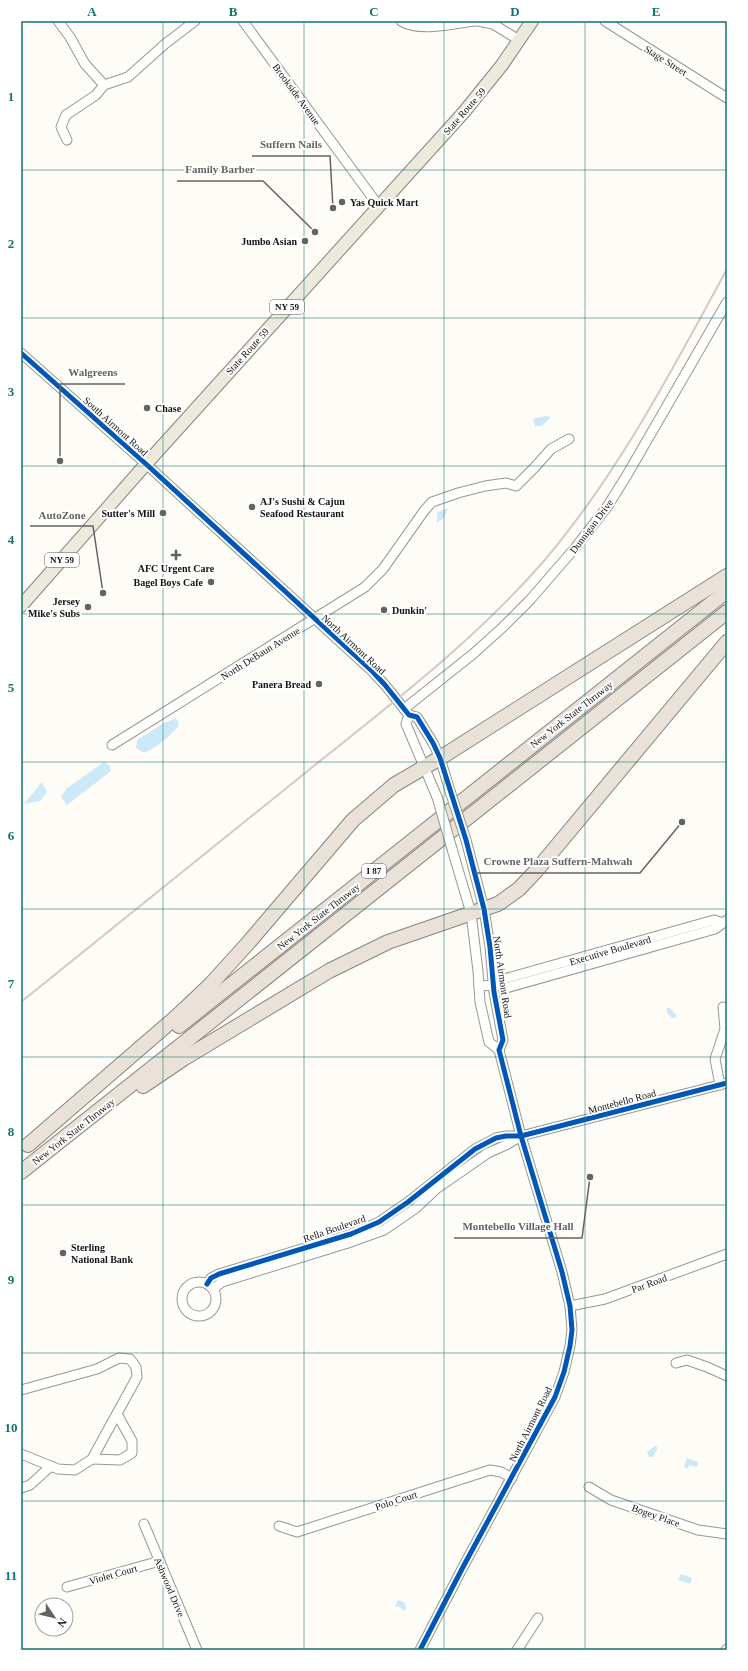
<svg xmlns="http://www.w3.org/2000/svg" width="748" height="1671" font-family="'Times New Roman',serif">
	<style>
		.water { fill: #cde8f7 }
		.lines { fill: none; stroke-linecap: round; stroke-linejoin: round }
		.minor-casing { stroke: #979795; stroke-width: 11 }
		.major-casing { stroke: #858482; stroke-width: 14 }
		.highway-casing { stroke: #858482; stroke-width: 16 }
		.minor { stroke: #fffffe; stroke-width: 9 }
		.major { stroke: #ede9dc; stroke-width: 12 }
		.highway { stroke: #eae1d8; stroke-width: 14 }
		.rail { stroke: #d9c6c7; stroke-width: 2 }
		.minor-bridge-casing { stroke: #979795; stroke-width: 11; stroke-linecap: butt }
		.minor-bridge { stroke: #fffffe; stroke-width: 9 }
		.cycleway-casing { stroke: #fff; stroke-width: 8 }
		.cycleway { stroke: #0057b8; stroke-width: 5 }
		.grid { fill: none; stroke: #0f766e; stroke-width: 1; stroke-opacity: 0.55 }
		.poi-dot { fill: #646362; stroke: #fff; stroke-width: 1.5 }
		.labels { text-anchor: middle; stroke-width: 4; stroke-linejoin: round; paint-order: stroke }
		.shield { fill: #fff; stroke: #585858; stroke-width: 1 }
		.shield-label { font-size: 9px; font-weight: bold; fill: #111 }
		.street-label { font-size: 10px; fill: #111; stroke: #fff }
		.poi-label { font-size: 10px; font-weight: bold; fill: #111; stroke: #fff; text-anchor: start }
		.leader { fill: none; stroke: #646362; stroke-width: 1.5 }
		.callout-dot { fill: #646362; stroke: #fff; stroke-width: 1.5 }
		.callout-label { font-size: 11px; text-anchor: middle; font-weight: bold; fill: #646362; stroke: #fff; stroke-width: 4; stroke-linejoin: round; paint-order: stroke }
		.neatline { fill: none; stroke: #0f766e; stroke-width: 1.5 }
		.grid-label { font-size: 13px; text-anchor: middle; font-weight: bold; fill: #0f766e }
	</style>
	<rect width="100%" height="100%" fill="#fdfcf7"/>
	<g class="water">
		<polygon points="545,416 551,417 542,426 535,426 533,419"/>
		<polygon points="448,508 444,518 437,523 437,513"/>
		<path d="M176,718L179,725C170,737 157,747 144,753L136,748L137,740L164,723Z"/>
		<polygon points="104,762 110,766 111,771 67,805 61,797 66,789"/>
		<polygon points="42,782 47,792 40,801 24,804"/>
		<polygon points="667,1008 670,1008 677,1016 675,1018 672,1018 667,1013"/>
		<polygon points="655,1446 657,1447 657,1449 653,1457 649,1457 647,1452"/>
		<polygon points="687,1458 698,1462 697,1467 689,1465 688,1469 684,1467"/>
		<polygon points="681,1574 692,1578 690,1584 678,1580"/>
		<polygon points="398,1600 405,1603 406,1609 404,1611 398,1606 397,1607 395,1606"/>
	</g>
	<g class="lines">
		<defs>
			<g id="minor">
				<polyline points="58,21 70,37 85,64 104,85"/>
				<polyline points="243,21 378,205"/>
				<path d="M401,21C421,33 454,23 476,21"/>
				<polyline points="478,21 493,24 519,40"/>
				<polyline points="605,21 727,98"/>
				<polyline points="67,140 61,127 66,115 96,95 104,85 128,77 165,44 195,21"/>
				<polyline points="21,353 146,464 372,671 385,685 409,715 417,717 433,743 440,758 450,791"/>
				<polyline points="404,709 473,654 502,628 530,600 575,548 607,507 627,475 727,302"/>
				<polyline points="409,715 406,724 437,797"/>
				<polyline points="112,745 365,587 383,569 424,511 432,502 458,493 485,486 506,483 516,486 535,467 551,449 569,439"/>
				<polyline points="452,849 471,913 478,971 480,1002 489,1042 499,1050"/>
				<polyline points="499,985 504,979 714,920 723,923"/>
				<polyline points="479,986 499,985 506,988 715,929 727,920"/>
				<polyline points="720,1085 715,1059 725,1029 723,1007"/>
				<circle cx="199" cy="1299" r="17"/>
				<polyline points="207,1284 211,1278 219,1274 351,1234 379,1222 408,1202 475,1149 496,1138 506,1136 521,1136 727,1083"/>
				<polyline points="213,1289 222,1282 348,1243 384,1230 416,1208 436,1189 488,1153 506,1145 521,1136"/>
				<polyline points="570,1306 605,1299 727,1254"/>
				<polyline points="676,1363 687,1360 707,1367 727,1376"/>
				<polyline points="21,1390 97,1369 119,1358 130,1359 136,1367 137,1377 92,1459 75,1470 58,1469 21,1454"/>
				<polyline points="92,1459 120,1460 132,1453 132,1441 117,1414"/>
				<polyline points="589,1487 611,1500 698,1530 727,1534"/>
				<polyline points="21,1488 30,1485 51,1466"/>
				<polyline points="144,1524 197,1650"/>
				<polyline points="279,1526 297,1532 490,1470 501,1472 512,1478"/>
				<polyline points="67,1587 160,1561"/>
				<polyline points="420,1650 463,1567 555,1397 564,1372 570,1346 572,1330 570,1306 562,1272 521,1136 499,1050 503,1040 494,992 490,947 484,909 466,840"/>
				<polyline points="517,1650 538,1618"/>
				<polyline points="726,1650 727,1649"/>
			</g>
			<polyline id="major" points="21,606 146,464 464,112 502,65 532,21"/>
			<g id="highway">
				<polyline points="179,1026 727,591"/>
				<polyline points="143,1086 183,1059 329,971 388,942 498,904 519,889 536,871 727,642"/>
				<polyline points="28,1145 175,1018 211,984 249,942 353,820 394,785 440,758 727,576"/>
				<polyline points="21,1172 727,612"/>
			</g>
		</defs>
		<use href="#minor" class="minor-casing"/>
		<use href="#major" class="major-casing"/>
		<use href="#highway" class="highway-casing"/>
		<use href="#minor" class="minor"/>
		<use href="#major" class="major"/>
		<use href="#highway" class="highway"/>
		<path class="rail" d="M21,1002C119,923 217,844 315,765C395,701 476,639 543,562C618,474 672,370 727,269"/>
		<defs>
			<g id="minor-bridge">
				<polyline points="450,791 466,840"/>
				<polyline points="437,797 452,849"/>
			</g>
		</defs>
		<use href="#minor-bridge" class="minor-bridge-casing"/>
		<use href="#minor-bridge" class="minor-bridge"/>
		<defs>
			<g id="cycleway">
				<polyline points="21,353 146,464 372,671 385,685 409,715 417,717 433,743 440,758 466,840 484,909 490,947 494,992 503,1040 499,1050 521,1136 562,1272 570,1306 572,1330 570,1346 564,1372 555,1397 463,1567 420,1650"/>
				<polyline points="207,1284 211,1278 219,1274 351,1234 379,1222 408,1202 475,1149 496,1138 506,1136 521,1136 727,1083"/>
			</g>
		</defs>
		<use href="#cycleway" class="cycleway-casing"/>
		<use href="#cycleway" class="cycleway"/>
	</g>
	<path class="grid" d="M163,21V1650M304,21V1650M444,21V1650M585,21V1650M21,170H727M21,318H727M21,466H727M21,614H727M21,762H727M21,909H727M21,1057H727M21,1205H727M21,1353H727M21,1501H727"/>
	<g class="poi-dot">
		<circle cx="342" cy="202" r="4"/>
		<circle cx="305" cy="241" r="4"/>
		<circle cx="147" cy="408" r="4"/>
		<circle cx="252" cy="507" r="4"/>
		<circle cx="163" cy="513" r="4"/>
		<path d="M174 549h4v4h4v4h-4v4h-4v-4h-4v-4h4z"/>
		<circle cx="211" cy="582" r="4"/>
		<circle cx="88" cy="607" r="4"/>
		<circle cx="384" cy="610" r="4"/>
		<circle cx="319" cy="684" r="4"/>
		<circle cx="63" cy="1253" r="4"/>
	</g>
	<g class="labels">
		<g class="shield">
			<rect x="270" y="300" width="34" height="14" rx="3"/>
			<rect x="45" y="553" width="34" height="14" rx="3"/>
			<rect x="362" y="864" width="24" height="14" rx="3"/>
		</g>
		<g class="shield-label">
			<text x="287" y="310">NY 59</text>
			<text x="62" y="563">NY 59</text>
			<text x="374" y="874">I 87</text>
		</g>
		<g class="street-label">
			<text transform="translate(666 60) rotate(32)" y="4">Stage Street</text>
			<text transform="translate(297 94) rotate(54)" y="4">Brookside Avenue</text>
			<text transform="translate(464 111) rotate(-49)" y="4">State Route 59</text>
			<text transform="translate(247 351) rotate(-48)" y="4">State Route 59</text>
			<text transform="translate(116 426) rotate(42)" y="4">South Airmont Road</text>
			<text transform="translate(591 526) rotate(-53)" y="4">Dunnigan Drive</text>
			<text transform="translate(354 644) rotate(43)" y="4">North Airmont Road</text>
			<text transform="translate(260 653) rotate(-32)" y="4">North DeBaun Avenue</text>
			<text transform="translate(571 714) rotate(-38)" y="4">New York State Thruway</text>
			<text transform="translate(318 916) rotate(-38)" y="4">New York State Thruway</text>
			<text transform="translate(610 950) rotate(-16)" y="4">Executive Boulevard</text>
			<text transform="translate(503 977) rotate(82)" y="4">North Airmont Road</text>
			<text transform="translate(622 1101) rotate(-15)" y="4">Montebello Road</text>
			<text transform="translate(73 1131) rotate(-38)" y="4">New York State Thruway</text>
			<text transform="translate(334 1228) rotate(-19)" y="4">Rella Boulevard</text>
			<text transform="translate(649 1283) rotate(-20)" y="4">Par Road</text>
			<text transform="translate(530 1424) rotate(-63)" y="4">North Airmont Road</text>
			<text transform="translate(396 1500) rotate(-18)" y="4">Polo Court</text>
			<text transform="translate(656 1515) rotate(19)" y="4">Bogey Place</text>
			<text transform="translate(113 1574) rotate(-16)" y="4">Violet Court</text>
			<text transform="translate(170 1587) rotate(67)" y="4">Ashwood Drive</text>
		</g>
		<g class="poi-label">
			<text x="350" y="206">Yas Quick Mart</text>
			<text x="297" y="245" text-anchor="end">Jumbo Asian</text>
			<text x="155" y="412">Chase</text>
			<text x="260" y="505">AJ's Sushi &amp; Cajun<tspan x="260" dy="12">Seafood Restaurant</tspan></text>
			<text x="155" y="517" text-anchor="end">Sutter's Mill</text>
			<text x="176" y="572" text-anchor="middle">AFC Urgent Care</text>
			<text x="203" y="586" text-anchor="end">Bagel Boys Cafe</text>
			<text x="80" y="605" text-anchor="end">Jersey<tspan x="80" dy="12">Mike's Subs</tspan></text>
			<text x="392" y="614">Dunkin'</text>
			<text x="311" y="688" text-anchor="end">Panera Bread</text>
			<text x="71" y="1251">Sterling<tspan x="71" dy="12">National Bank</tspan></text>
		</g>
	</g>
	<path class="leader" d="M333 208L330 156H252M315 232L263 181H177M60 461L60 384H125M103 593L93 526H30M682 822L640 873H475M590 1177L582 1238H454"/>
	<g class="callout-dot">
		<circle cx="333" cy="208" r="4"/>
		<circle cx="315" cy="232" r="4"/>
		<circle cx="60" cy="461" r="4"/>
		<circle cx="103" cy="593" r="4"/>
		<circle cx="682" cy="822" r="4"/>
		<circle cx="590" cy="1177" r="4"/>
	</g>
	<g class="callout-label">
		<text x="291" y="148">Suffern Nails</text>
		<text x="220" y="173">Family Barber</text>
		<text x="93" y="376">Walgreens</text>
		<text x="62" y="519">AutoZone</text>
		<text x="558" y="865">Crowne Plaza Suffern-Mahwah</text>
		<text x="518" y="1230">Montebello Village Hall</text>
	</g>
	<rect width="748" height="1671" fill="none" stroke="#ffffff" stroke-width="44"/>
	<g transform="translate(54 1617) rotate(125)"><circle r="19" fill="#ffffff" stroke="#a0a0a0"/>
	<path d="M0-3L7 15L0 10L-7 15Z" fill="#646362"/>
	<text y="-6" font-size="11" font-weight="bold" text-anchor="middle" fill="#111111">N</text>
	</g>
	<rect x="22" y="22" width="704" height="1627" class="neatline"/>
	<g class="grid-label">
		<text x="92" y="16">A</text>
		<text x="233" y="16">B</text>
		<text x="374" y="16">C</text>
		<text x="515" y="16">D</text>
		<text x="656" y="16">E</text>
		<text x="11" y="101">1</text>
		<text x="11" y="248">2</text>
		<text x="11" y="396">3</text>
		<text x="11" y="544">4</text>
		<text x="11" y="692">5</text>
		<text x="11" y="840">6</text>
		<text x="11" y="988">7</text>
		<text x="11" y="1136">8</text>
		<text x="11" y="1284">9</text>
		<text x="11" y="1432">10</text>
		<text x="11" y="1580">11</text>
	</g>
</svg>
